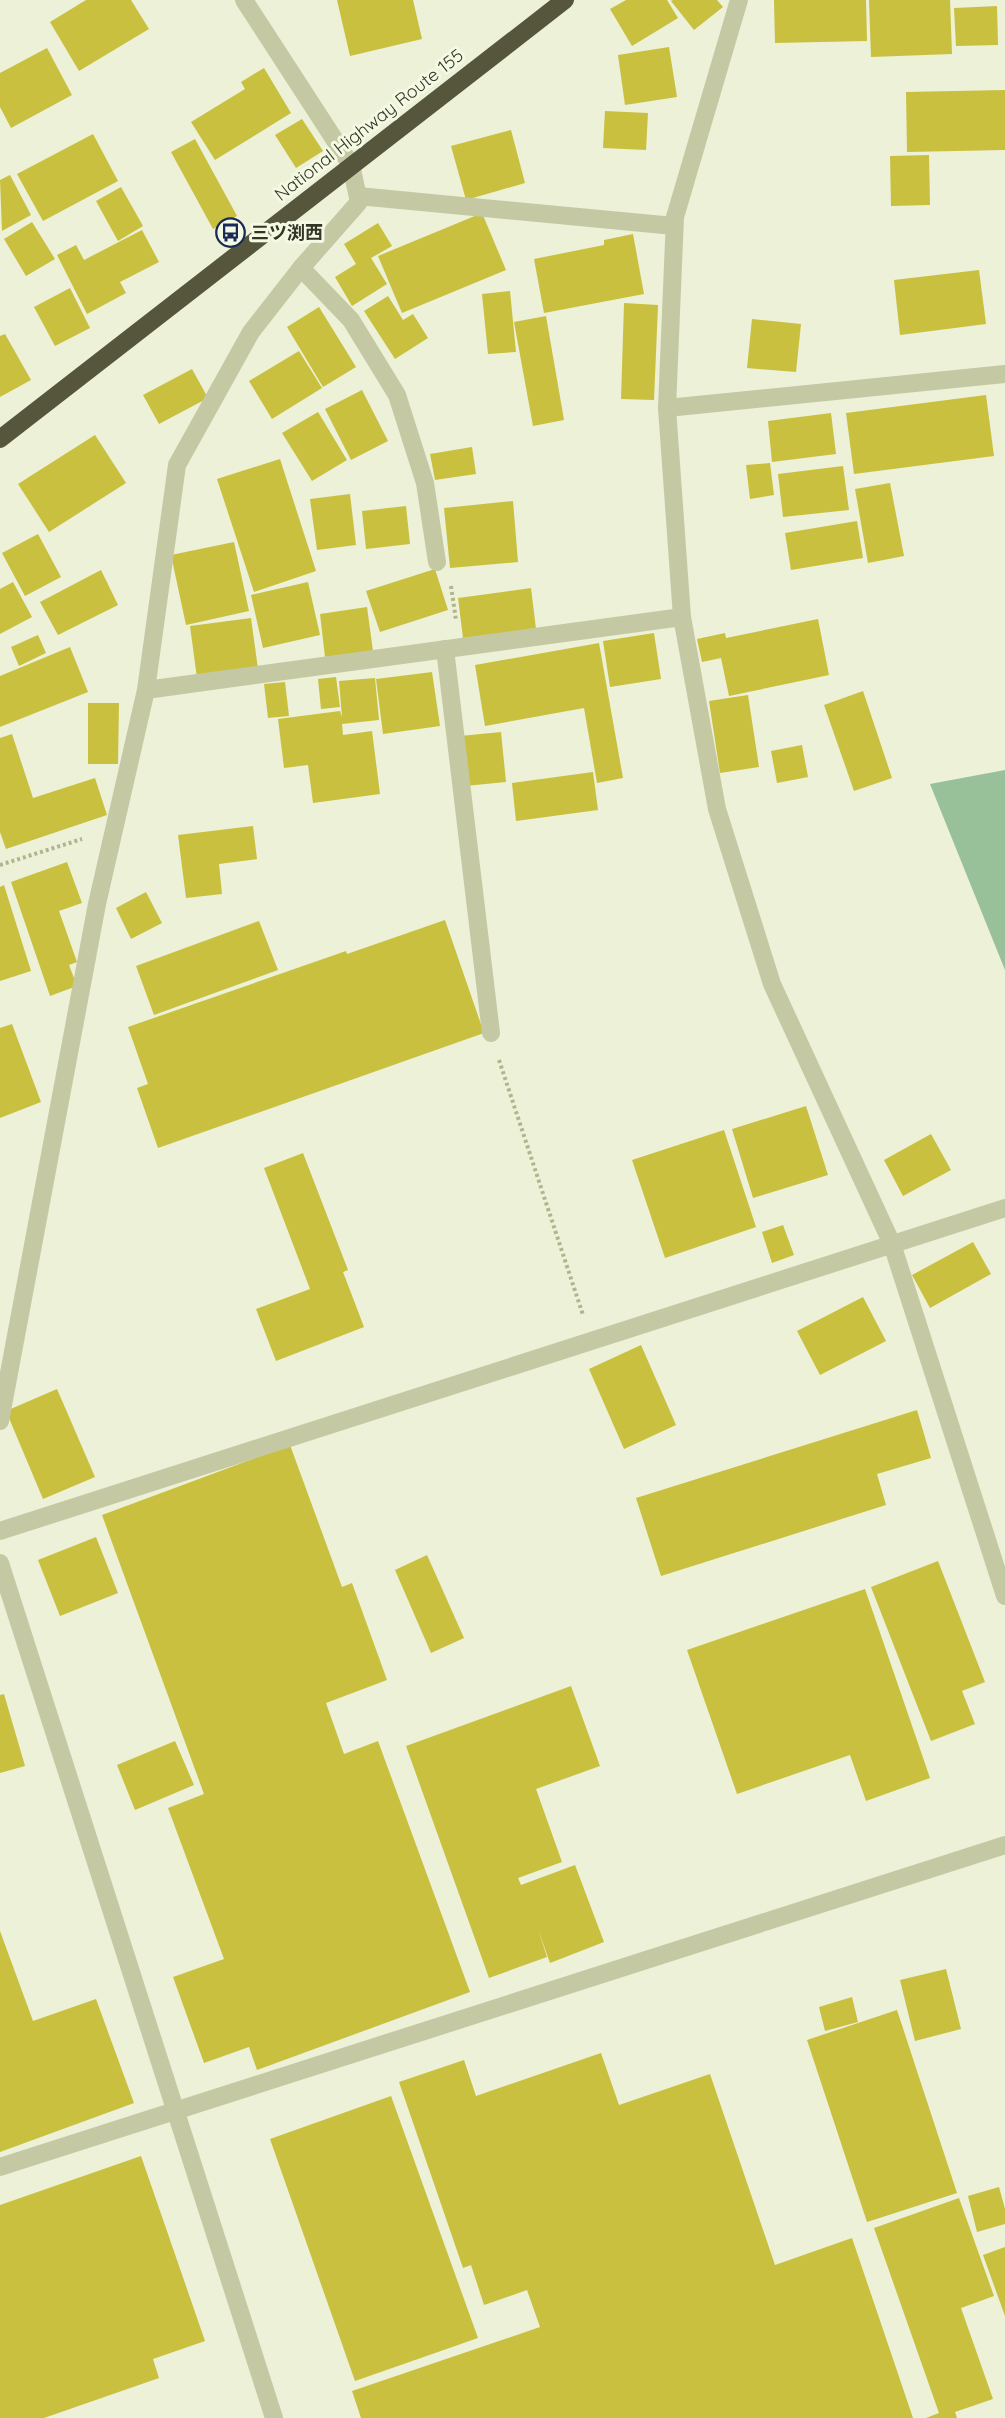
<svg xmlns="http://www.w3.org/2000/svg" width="1005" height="2418" font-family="Quicksand,'Noto Sans JP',sans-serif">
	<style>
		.green { fill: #98c099 }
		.building { fill: #c9c03f }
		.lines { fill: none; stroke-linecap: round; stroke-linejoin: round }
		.path { stroke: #b0b58e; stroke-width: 4; stroke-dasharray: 3 3; stroke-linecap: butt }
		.minor { stroke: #c4c9a4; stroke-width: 18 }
		.highway { stroke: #56563c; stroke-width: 18 }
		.labels { text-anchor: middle; stroke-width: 6; stroke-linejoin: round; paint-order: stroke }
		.street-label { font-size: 18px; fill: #343526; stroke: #f4f9e4 }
		.poi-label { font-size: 18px; font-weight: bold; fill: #343526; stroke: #f4f9e4; text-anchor: start }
	</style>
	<rect width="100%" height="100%" fill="#ecf1d8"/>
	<polygon class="green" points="1005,770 1005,970 930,784"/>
	<g class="building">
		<polygon points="86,0 131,0 149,29 79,71 50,22"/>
		<polygon points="337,0 413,0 422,39 350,56"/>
		<polygon points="626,0 667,0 678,18 632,46 610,9"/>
		<polygon points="673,0 717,0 723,7 694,30 671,1"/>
		<polygon points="774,0 866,0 867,41 775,43"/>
		<polygon points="869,0 950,0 952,54 871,57"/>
		<polygon points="997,6 998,45 956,46 954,8"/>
		<polygon points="669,47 677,97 625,105 618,55"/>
		<polygon points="47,48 72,95 11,128 0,107 0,73"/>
		<polygon points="264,68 291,113 215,160 191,122 245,89 241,82"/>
		<polygon points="1005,90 1005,150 907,152 906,92"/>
		<polygon points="605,111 648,113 646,150 603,148"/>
		<polygon points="302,119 323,151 296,168 275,135"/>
		<polygon points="511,130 525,183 466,200 451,146"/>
		<polygon points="93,134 118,181 43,221 17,174"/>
		<polygon points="195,139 237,216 213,229 171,152"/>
		<polygon points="929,155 930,205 891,206 890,156"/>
		<polygon points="10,175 31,215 2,231 0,180"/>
		<polygon points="121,187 143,226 118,241 96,201"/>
		<polygon points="482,213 506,270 402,313 378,256"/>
		<polygon points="32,222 55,259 26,276 4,239"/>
		<polygon points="378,223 392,246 371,258 387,284 352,306 335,277 356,264 344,244"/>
		<polygon points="142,230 159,262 120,282 126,293 87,314 57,255 76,245 84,260"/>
		<polygon points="633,234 644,294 544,313 534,259 604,245 604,240"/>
		<polygon points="979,270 986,324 900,335 894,280"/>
		<polygon points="70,288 90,328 55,346 34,307"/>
		<polygon points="510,291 516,352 488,354 482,294"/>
		<polygon points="388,296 403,320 413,314 428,338 395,359 364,311"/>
		<polygon points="624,303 658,305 654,400 621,399"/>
		<polygon points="319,307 356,367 323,387 287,327"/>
		<polygon points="546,316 564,420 533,426 514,322"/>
		<polygon points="752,319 801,324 796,372 747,368"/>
		<polygon points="5,334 31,380 0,397 0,336"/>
		<polygon points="299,351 322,388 272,419 249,381"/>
		<polygon points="192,369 208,398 159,424 143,395"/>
		<polygon points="362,390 388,441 351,460 325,409"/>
		<polygon points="986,395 994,456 854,474 846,413"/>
		<polygon points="318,412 347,460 312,481 282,433"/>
		<polygon points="831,413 836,454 772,462 768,421"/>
		<polygon points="95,435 126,483 49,532 18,484"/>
		<polygon points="472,447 476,474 435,480 430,454"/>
		<polygon points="280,459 316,571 254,592 217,479"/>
		<polygon points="770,463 774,495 750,499 746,465"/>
		<polygon points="843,466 849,510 783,517 778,474"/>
		<polygon points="890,483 904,556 868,563 855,489"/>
		<polygon points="350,494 356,545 317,550 310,499"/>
		<polygon points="513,501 518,562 450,568 444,508"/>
		<polygon points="406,506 410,544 366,549 362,511"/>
		<polygon points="857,521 863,558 791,570 785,533"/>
		<polygon points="38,534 61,577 25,596 2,553"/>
		<polygon points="234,542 249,611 186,625 171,555"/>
		<polygon points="435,569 448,610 380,632 366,591"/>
		<polygon points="101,570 118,605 58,635 40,602"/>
		<polygon points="13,582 32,617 0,634 0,589"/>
		<polygon points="308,582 320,635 263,648 251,595"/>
		<polygon points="531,588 536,629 463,638 458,598"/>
		<polygon points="367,607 373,651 325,657 320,614"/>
		<polygon points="251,618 258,669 197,678 190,626"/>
		<polygon points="818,619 829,675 729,696 721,658 702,662 697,639 725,633 726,638"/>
		<polygon points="654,633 661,679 610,687 603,641"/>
		<polygon points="38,635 46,653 19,666 11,647"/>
		<polygon points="599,643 623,778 597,783 584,708 485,726 475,665"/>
		<polygon points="70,647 88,692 0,727 0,676"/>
		<polygon points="432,672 440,726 383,734 376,679"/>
		<polygon points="336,677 340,707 321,709 318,679"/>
		<polygon points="375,678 379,720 342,724 343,735 372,731 380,794 313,803 308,765 284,768 278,719 340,711 342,717 339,681"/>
		<polygon points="285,682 289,716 268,718 264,684"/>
		<polygon points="863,691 892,778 854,791 824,705"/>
		<polygon points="748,695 759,767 720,773 709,701"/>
		<polygon points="88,703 119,703 118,764 88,764"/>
		<polygon points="501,732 506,782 465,786 460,736"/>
		<polygon points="12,734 33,798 95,778 107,815 6,849 0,832 0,738"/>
		<polygon points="802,745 808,777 777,783 771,751"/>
		<polygon points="593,772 598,810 516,821 512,783"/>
		<polygon points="253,826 257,859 219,864 222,894 186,898 178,835"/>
		<polygon points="67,862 82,903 59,911 77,962 69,965 77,986 50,996 11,882"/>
		<polygon points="4,885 31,971 0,981 0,887"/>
		<polygon points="146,892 162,923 131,939 116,908"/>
		<polygon points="445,920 484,1033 158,1148 137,1088 148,1084 128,1027 346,951 347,954"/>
		<polygon points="259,921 278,970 154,1015 136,966"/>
		<polygon points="12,1024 41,1102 0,1118 0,1028"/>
		<polygon points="806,1106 828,1175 753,1198 732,1129"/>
		<polygon points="724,1130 756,1227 665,1258 632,1160"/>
		<polygon points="931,1134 951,1170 903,1196 884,1160"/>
		<polygon points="303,1153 348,1270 343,1272 364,1327 276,1361 256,1309 310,1289 264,1168"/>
		<polygon points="783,1225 794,1255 772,1263 762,1232"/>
		<polygon points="973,1242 991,1274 930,1308 912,1275"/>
		<polygon points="863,1297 886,1341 820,1375 797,1331"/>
		<polygon points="641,1345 676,1425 624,1449 589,1369"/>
		<polygon points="57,1389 95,1477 43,1499 6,1411"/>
		<polygon points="917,1410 931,1458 877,1474 886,1505 661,1576 636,1498"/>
		<polygon points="290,1445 342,1587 352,1583 387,1680 326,1703 344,1754 378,1741 470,1992 257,2070 249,2047 204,2063 173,1977 224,1959 168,1808 204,1794 102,1515"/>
		<polygon points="96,1537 118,1593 60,1616 38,1560"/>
		<polygon points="427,1555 464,1638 431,1653 395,1570"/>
		<polygon points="938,1561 985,1682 962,1691 975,1724 931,1741 871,1587"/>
		<polygon points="865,1589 930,1778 866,1801 850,1755 737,1794 687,1650"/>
		<polygon points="571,1686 600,1766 536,1789 562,1862 518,1878 521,1885 575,1865 604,1942 550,1963 538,1929 547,1957 489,1978 406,1746"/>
		<polygon points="4,1694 25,1766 0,1773 0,1695"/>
		<polygon points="175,1741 194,1785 135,1810 117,1765"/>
		<polygon points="0,1931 33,2021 96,1999 134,2103 0,2152"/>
		<polygon points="946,1969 961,2029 915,2041 900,1980"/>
		<polygon points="852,1997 858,2022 825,2031 819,2007"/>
		<polygon points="897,2010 957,2193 867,2222 807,2040"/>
		<polygon points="601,2053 619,2105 710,2074 775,2265 852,2238 913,2418 361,2418 352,2391 540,2327 527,2290 484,2305 471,2265 463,2268 399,2082 464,2060 476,2096"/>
		<polygon points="391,2096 478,2338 355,2381 270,2139"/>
		<polygon points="141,2156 205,2341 153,2359 159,2378 44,2418 0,2418 0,2205"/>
		<polygon points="999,2187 1005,2209 1005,2224 977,2232 968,2196"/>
		<polygon points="959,2198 994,2296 961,2308 993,2399 955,2412 957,2418 926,2418 939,2413 874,2228"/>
		<polygon points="1005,2247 1005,2316 983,2255"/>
	</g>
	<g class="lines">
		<g class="path">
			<polyline points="451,586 456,620"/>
			<polyline points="0,865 82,839"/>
			<polyline points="499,1060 583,1315"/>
		</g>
		<g class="minor">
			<polyline points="739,0 675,217 667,408 682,617 717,809 772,984 892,1244 1005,1596"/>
			<polyline points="358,196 674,226"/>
			<polyline points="301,268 351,320 397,395 425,483 437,562"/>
			<polyline points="667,408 1005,374"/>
			<polyline points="445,649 491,1033"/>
			<polyline points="146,690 682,617"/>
			<polyline points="0,1421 97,904 146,690 177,465 251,332 301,268 359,202 351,165 244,0"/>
			<polyline points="0,1531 1005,1208"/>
			<polyline points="0,1563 274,2418"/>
			<polyline points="0,2167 1005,1845"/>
		</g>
		<polyline class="highway" points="0,439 565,0"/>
	</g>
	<defs>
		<symbol id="bus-ring" viewBox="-11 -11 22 22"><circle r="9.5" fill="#f4f9e4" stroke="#1b2957" stroke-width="1.5"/><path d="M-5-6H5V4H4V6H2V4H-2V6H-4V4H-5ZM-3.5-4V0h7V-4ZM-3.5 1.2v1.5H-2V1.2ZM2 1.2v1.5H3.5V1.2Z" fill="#1b2957"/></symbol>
	</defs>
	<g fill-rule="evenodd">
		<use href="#bus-ring" x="214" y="216" width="33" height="33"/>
	</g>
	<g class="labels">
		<g class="street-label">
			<text transform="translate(369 125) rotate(-38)" y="6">National Highway Route 155</text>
		</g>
		<g class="poi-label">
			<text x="251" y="239">三ツ渕西</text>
		</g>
	</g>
</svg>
